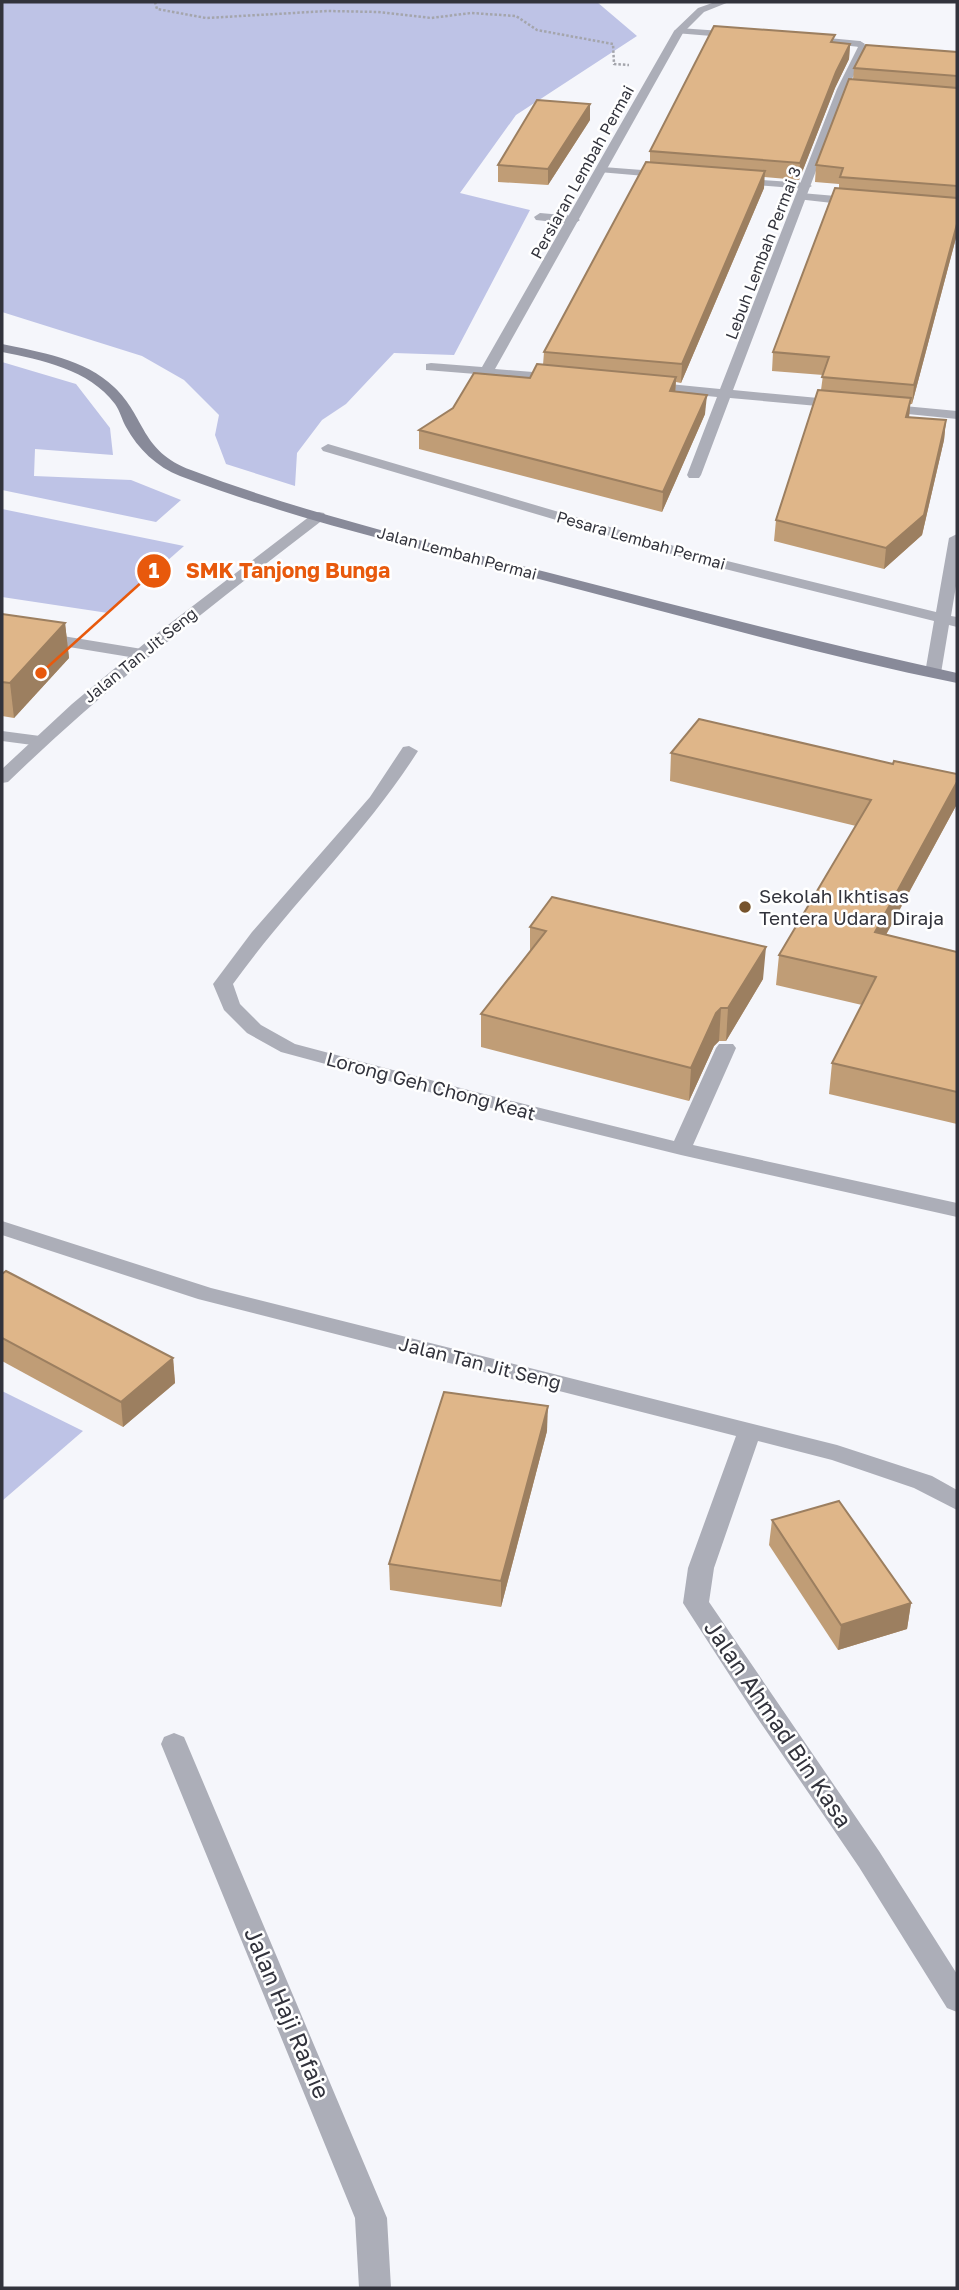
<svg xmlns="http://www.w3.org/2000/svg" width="959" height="2290" font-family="'Golos Text',sans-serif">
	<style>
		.green { fill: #bec3e6 }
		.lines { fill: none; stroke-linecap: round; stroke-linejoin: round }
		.path { stroke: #a4a5ac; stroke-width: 2.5; stroke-dasharray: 2.5 2; stroke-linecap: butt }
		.lane { fill: #acaeb8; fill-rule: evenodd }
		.street { fill: #acaeb8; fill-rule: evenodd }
		.secondary { fill: #888a99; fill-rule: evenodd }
		.wall { fill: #c09d76 }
		.shaded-wall { fill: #9c7f60 }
		.building { fill: #dfb689; stroke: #9c7f60; stroke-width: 2 }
		.poi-dot { fill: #77542c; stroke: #fff; stroke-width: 2.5 }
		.labels { text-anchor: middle; stroke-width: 5; stroke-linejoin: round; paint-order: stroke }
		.far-street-label { font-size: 16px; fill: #32333c; stroke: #fff }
		.poi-label { font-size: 19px; fill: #32333c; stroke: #fff; text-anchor: start }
		.street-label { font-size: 19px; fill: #32333c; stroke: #fff }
		.near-street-label { font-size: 23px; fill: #32333c; stroke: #fff }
		.leader { fill: none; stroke: #e8590c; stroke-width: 2.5 }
		.callout-dot { fill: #e8590c; stroke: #fff; stroke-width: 2.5 }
		.mark-label { font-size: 21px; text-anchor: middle; font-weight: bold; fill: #fff }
		.callout-label { font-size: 21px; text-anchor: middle; font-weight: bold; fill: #e8590c; stroke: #fff; stroke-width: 5; stroke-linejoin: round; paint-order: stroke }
	</style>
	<rect width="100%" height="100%" fill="#f5f6fb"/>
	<g class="green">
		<polygon points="2,2 597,2 637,36 516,115 460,193 530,210 454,355 394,353 346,404 322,420 297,453 295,486 226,464 215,435 219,415 184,380 142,356 2,312"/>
		<polygon points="2,362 76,384 110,428 113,455 35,449 34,476 131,480 181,500 156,522 2,490"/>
		<polygon points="2,509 184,546 108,613 2,597"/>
		<polygon points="2,1391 83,1431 2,1501"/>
	</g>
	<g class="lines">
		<polyline class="path" points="155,2 157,9 206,18 328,11 378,12 431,18 471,13 516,16 537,30 613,44 614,64 629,65"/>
		<g class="lane">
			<polygon points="679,28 736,32 741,35 736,38 675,33 674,31"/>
			<polygon points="807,36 860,41 865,44 860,47 803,41 803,37"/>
			<polygon points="603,167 668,172 674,175 668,178 599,172 597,170"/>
			<polygon points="735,178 806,183 812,186 806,189 731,183 731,179"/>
			<polygon points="801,193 859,198 865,202 859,206 797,199 797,195"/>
			<polygon points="540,213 574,216 580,220 574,224 536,220 534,217"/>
			<polygon points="2,626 142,649 150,654 142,659 2,636"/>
			<polygon points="2,731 40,736 49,741 40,746 2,741"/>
		</g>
		<g class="street">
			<polygon points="715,2 729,2 704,12 683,33 495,369 558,374 565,378 563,381 426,370 426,364 431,363 482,367 674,31 698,8"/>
			<polygon points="860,41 868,47 847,89 733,390 840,400 847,404 840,408 730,398 701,475 699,478 689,478 687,475 717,397 649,390 642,386 649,382 720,389 837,89 858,47 855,44"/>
			<polygon points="883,404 957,411 957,419 878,411 876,408"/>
			<polygon points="328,444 715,558 936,612 949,538 957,534 957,580 951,616 957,617 957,627 949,625 941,673 939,676 927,676 925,673 934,621 705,564 323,451 321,448"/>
			<path d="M319,512L324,513L326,516L324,519C215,603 107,686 8,782L2,783V769L72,704L151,638L314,513Z"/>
			<path d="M409,746L418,751C364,836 291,903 233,984L240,1004L261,1025L295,1044L472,1091L674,1141L716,1048L719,1044H733L736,1048L693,1145L957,1203V1217L681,1155L459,1100L281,1052L247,1033L224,1010L213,984L252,932L370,797L403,747Z"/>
			<polygon points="2,1221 211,1288 837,1445 932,1476 957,1490 957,1510 914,1488 832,1460 758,1441 714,1568 709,1602 879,1851 957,1974 957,2012 947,2008 859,1867 754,1713 683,1603 688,1568 736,1436 198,1299 2,1235"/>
			<polygon points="174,1733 184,1737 187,1744 387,2218 391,2288 359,2288 355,2218 161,1744 164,1737"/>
		</g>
		<path class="secondary" d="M2,344C40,352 85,359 114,387C146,417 140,451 191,470C306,514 427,542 546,572C683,607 820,643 957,673V683C824,656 693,619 562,585C434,552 304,523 180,476C157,467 138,449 126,427C122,420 120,411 115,404C89,369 41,360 2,352Z"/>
	</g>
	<g class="wall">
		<polygon points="834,43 850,44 849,59 835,88 799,180 764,177 764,188 681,383 676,382 675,392 705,414 662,512 419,449 419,430 530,378 543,365 544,352 650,162 650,151"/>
		<polygon points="957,52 957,234 912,404 910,404 909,417 946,420 944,440 922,535 884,569 774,541 776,520 821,390 823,375 772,371 773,352 839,188 839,184 815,182 816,165 853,79 854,68"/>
		<polygon points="590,120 548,185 498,182 498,165"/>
		<polygon points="2,614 65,623 69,658 14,718 2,716"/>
		<polygon points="671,753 893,764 957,774 957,804 886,935 957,952 957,1124 829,1094 832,1063 862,1005 776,985 779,955 856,826 670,781"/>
		<polygon points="530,927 763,979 726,1041 719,1041 714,1046 689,1101 481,1047 481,1014 530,951"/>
		<polygon points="2,1274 173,1358 175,1383 123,1427 2,1361"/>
		<polygon points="547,1431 501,1607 390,1590 389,1564"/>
		<polygon points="772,1520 911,1603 907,1629 838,1650 769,1545"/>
	</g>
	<g class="shaded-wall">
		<polygon points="850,44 849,59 835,88 799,180 800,163 836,72"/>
		<polygon points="590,104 590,120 548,185 548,169"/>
		<polygon points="765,171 764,188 681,383 682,364"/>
		<polygon points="957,224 957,234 912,404 914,385"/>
		<polygon points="676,377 675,396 670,391"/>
		<polygon points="707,395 705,414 662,512 663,492"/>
		<polygon points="911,398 909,417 906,417"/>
		<polygon points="946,420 944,440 922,535 884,569 886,548"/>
		<polygon points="65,623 69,658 14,718 10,683"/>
		<polygon points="957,782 957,804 871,962 875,932"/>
		<polygon points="766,947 763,979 726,1041 728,1008"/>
		<polygon points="721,1008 719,1041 714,1046 689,1101 691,1068 716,1013"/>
		<polygon points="173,1358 175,1383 123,1427 121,1402"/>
		<polygon points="548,1406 547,1431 501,1607 501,1581"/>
		<polygon points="911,1603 907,1629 838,1650 841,1625"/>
	</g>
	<g class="building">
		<polygon points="714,26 835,35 831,42 850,44 836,72 800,163 650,151"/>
		<polygon points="866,45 957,52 957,76 854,68"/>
		<polygon points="849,79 957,88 957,186 840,177 843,168 816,165"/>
		<polygon points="537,100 590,104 548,169 498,165"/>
		<polygon points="646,162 765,171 682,364 544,352"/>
		<polygon points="835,188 957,198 957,224 914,385 822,377 829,357 773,352"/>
		<polygon points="537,364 676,377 670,391 707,395 663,492 419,430 453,408 474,373 530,378"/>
		<polygon points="818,390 911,398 906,417 946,420 924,515 886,548 776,520"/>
		<polygon points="2,614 65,623 10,683 2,682"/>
		<polygon points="699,719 893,764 894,761 957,774 957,782 875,932 957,952 957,1092 832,1063 876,977 779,955 871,800 671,753"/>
		<polygon points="552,897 766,947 728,1008 721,1008 716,1013 691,1068 481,1014 546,931 530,927"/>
		<polygon points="6,1271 173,1358 121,1402 2,1338 2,1274"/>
		<polygon points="444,1392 548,1406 501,1581 389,1564"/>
		<polygon points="839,1501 911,1603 841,1625 772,1520"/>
	</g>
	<circle class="poi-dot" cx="745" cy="907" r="7"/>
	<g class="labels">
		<g class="far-street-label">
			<text transform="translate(582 172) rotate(-61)" y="6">Persiaran Lembah Permai</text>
			<text transform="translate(763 253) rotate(-69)" y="6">Lebuh Lembah Permai 3</text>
			<text transform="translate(641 540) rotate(16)" y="6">Pesara Lembah Permai</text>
			<text transform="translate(457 553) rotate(15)" y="6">Jalan Lembah Permai</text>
			<text transform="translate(140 655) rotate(-39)" y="6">Jalan Tan Jit Seng</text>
		</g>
		<g class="poi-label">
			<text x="759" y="903">Sekolah Ikhtisas<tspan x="759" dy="22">Tentera Udara Diraja</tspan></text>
		</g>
		<g class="street-label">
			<text transform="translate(431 1086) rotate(15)" y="7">Lorong Geh Chong Keat</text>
			<text transform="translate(480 1363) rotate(14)" y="7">Jalan Tan Jit Seng</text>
		</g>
		<g class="near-street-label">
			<text transform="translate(778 1724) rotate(56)" y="8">Jalan Ahmad Bin Kasa</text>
			<text transform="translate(287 2013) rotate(67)" y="8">Jalan Haji Rafaie</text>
		</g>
	</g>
	<path class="leader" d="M41 673L154 571"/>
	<g class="callout-dot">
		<circle cx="41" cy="673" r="7"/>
		<circle cx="154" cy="571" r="18"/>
	</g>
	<g class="mark-label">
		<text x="154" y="578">1</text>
	</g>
	<g class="callout-label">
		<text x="288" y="578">SMK Tanjong Bunga</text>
	</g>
	<rect width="959" height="2290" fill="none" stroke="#32333c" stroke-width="7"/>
</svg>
